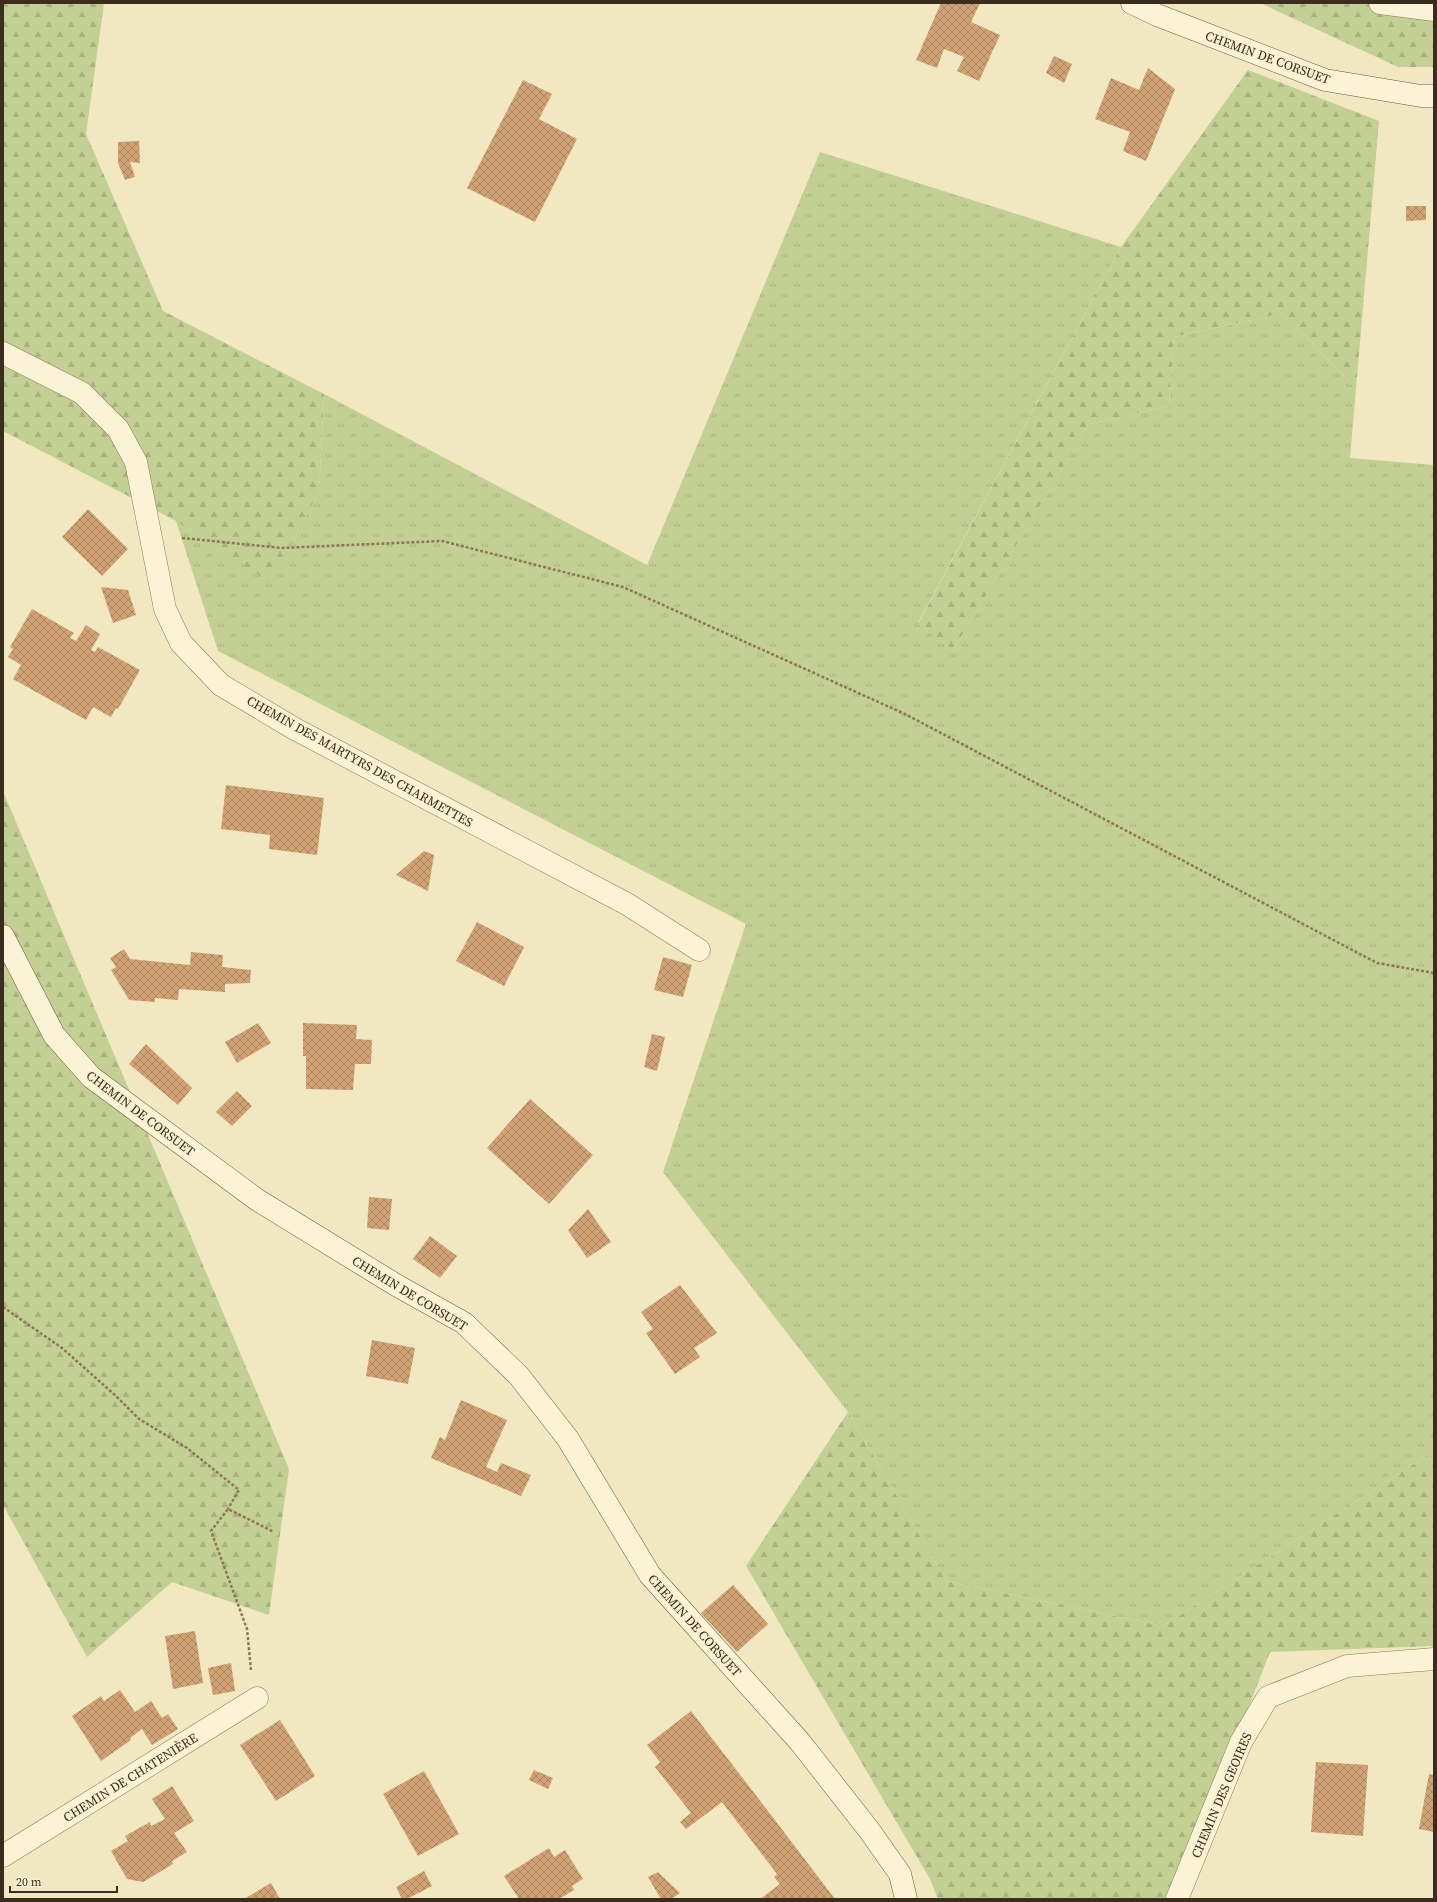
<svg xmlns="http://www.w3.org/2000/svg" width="1437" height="1902" font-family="'Source Serif 4',serif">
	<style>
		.grass { fill: url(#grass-tufts) }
		.forest { fill: url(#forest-firs) }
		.building { fill: url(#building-cross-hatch) }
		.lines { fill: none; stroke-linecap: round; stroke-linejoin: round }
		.street-casing { stroke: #8c7857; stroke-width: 23 }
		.secondary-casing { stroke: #6d583a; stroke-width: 23 }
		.path { stroke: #8c7857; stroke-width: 2.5; stroke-dasharray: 3 2; stroke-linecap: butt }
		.street { stroke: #fbf3d5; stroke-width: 22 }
		.secondary { stroke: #fbf3d5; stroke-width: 22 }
		.labels { text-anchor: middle; stroke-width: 3.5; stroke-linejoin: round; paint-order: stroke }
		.street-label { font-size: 13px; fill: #3a2d1d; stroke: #f8f0d1 }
	</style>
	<defs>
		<pattern id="grass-tufts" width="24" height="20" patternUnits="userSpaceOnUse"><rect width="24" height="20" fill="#c3d094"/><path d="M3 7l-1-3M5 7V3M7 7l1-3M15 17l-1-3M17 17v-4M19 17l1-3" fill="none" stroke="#a8b37f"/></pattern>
		<pattern id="forest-firs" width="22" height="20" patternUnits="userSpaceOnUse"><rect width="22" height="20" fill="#c3d094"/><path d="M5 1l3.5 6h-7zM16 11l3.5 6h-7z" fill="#a8b37f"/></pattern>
		<pattern id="building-cross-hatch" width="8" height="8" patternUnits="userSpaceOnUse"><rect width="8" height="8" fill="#d1a374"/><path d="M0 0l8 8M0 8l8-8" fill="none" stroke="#ab855f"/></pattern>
	</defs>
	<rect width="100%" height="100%" fill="#f1e7c1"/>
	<polygon class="grass" points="820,152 1121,247 918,623 953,650 1089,424 1169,406 1174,337 1283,313 1356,389 1350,458 1434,465 1434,1451 1163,1626 946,1581 848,1412 663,1172 746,924 218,651 176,521 269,581 319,492 324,394 647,565"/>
	<g class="forest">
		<polygon points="3,3 104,3 86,134 163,311 324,394 319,492 269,582 176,521 3,431"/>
		<polygon points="1260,3 1434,3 1434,67 1398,67"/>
		<polygon points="1248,70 1379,121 1356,389 1283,313 1174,337 1169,406 1089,424 953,650 918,624 1121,247"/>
		<polygon points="3,791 289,1469 269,1615 172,1582 87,1657 3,1505"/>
		<polygon points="848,1412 946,1581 1163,1626 1434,1451 1434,1646 1270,1652 1174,1899 938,1899 930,1879 746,1566"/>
	</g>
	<g class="building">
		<polygon points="941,3 980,3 971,22 1000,35 979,81 957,71 964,57 944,49 937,68 916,60"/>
		<polygon points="1054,56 1072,64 1064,83 1046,73"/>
		<polygon points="1148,68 1175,89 1146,161 1123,151 1130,132 1095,119 1111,78 1139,90"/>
		<polygon points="523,80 552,94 539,119 577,139 535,222 467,188"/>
		<polygon points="139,141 140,163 130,162 135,177 125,180 118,163 118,142"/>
		<polygon points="1406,206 1426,206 1426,220 1406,221"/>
		<polygon points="88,509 128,549 102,576 62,537"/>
		<polygon points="101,587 128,590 136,615 113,623"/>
		<polygon points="32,609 74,633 70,638 76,641 86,625 100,634 91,650 95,652 98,647 140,670 118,709 116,708 111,717 93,707 86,720 13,679 21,665 8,657 13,649 10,647"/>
		<polygon points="226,785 324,798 317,855 269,849 270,835 221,829"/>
		<polygon points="424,851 434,855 428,891 396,875"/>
		<polygon points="477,922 524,947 504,986 456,961"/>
		<polygon points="124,949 130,959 190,965 191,952 223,955 222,967 251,970 250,983 225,984 225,992 179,989 178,1000 155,998 155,1002 129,1000 111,970 116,967 110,958"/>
		<polygon points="663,957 692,965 683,997 654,990"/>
		<polygon points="258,1023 271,1043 237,1063 225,1042"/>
		<polygon points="303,1023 357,1025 356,1039 372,1040 371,1064 355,1064 353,1090 306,1089 306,1056 303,1056"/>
		<polygon points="652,1034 665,1037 657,1071 644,1067"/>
		<polygon points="146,1044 192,1088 178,1105 129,1064"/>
		<polygon points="237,1091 252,1106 232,1126 216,1112"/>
		<polygon points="530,1099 593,1155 549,1204 487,1148"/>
		<polygon points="369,1197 392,1199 389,1230 367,1228"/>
		<polygon points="588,1209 611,1242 587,1258 568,1230"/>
		<polygon points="430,1236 457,1256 440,1278 413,1259"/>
		<polygon points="680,1285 717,1333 694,1348 700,1357 675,1374 646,1333 653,1329 641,1312"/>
		<polygon points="372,1340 415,1348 408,1384 366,1376"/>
		<polygon points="461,1400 507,1420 486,1467 497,1472 501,1463 531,1475 521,1496 431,1458 440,1437 445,1440"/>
		<polygon points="733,1585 768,1624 737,1652 701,1613"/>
		<polygon points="195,1631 203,1683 173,1689 165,1636"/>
		<polygon points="231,1663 235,1691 213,1695 208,1668"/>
		<polygon points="120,1690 135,1712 151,1701 162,1718 168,1714 178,1729 152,1745 142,1729 130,1738 131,1740 101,1761 72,1716 101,1696 104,1701"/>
		<polygon points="691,1711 768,1811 835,1899 760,1899 780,1884 774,1877 777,1874 722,1802 686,1829 680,1822 691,1813 655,1767 660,1762 647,1745"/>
		<polygon points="280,1720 315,1776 276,1801 240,1745"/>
		<polygon points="1316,1762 1368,1765 1363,1836 1311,1832"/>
		<polygon points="534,1770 553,1778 548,1789 529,1780"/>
		<polygon points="424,1771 459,1834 418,1856 383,1794"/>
		<polygon points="1429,1774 1434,1775 1434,1832 1419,1829"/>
		<polygon points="172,1786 194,1821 174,1833 187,1852 172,1861 173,1864 143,1882 127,1879 111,1851 128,1841 125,1836 150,1822 151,1826 165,1819 152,1799"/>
		<polygon points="549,1848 554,1857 565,1850 583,1879 572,1886 574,1890 559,1899 519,1899 504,1876"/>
		<polygon points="424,1871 432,1886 407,1899 402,1899 396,1887"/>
		<polygon points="658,1872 680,1893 671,1899 661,1899 648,1877"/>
		<polygon points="271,1883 280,1899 244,1899"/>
	</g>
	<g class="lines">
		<defs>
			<g id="street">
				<polyline points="1380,3 1434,10"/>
				<polyline points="3,353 82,393 118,429 136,462 165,609 181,643 221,685 295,729 627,904 699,950"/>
				<polyline points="3,1856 257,1698"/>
				<polyline points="1177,1899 1241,1742 1268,1697 1347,1666 1434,1659"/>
			</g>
			<g id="secondary">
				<polyline points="1132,3 1157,15 1325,80 1421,96 1434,96"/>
				<polyline points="3,936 54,1035 91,1077 256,1199 396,1285 464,1323 519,1376 568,1439 650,1575 800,1742 869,1830 900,1874 906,1899"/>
			</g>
		</defs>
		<use href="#street" class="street-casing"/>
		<use href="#secondary" class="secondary-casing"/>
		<g class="path">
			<polyline points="182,538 281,548 442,541 623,587 905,714 1377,963 1434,973"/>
			<polyline points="3,1307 62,1348 116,1396 139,1419 187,1448 239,1490 228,1509"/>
			<polyline points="251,1670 247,1629 211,1531 228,1509 274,1532"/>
		</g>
		<use href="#street" class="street"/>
		<use href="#secondary" class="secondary"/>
	</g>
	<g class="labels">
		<g class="street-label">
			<text transform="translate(1268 57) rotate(20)" y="5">CHEMIN DE CORSUET</text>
			<text transform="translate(360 761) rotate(29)" y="5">CHEMIN DES MARTYRS DES CHARMETTES</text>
			<text transform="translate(141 1113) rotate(37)" y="5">CHEMIN DE CORSUET</text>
			<text transform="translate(410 1293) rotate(31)" y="5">CHEMIN DE CORSUET</text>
			<text transform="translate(695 1625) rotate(48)" y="5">CHEMIN DE CORSUET</text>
			<text transform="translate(130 1777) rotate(-32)" y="5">CHEMIN DE CHATENIÈRE</text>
			<text transform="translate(1221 1795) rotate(-67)" y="5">CHEMIN DES GEOIRES</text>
		</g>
	</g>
	<rect width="1437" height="1902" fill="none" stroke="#3a2d1d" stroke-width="8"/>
	<path d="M10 1886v6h107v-6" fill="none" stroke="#3a2d1d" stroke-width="2"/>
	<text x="16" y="1886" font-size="12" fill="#3a2d1d" stroke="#f8f0d1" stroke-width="3" paint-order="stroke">20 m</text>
</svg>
